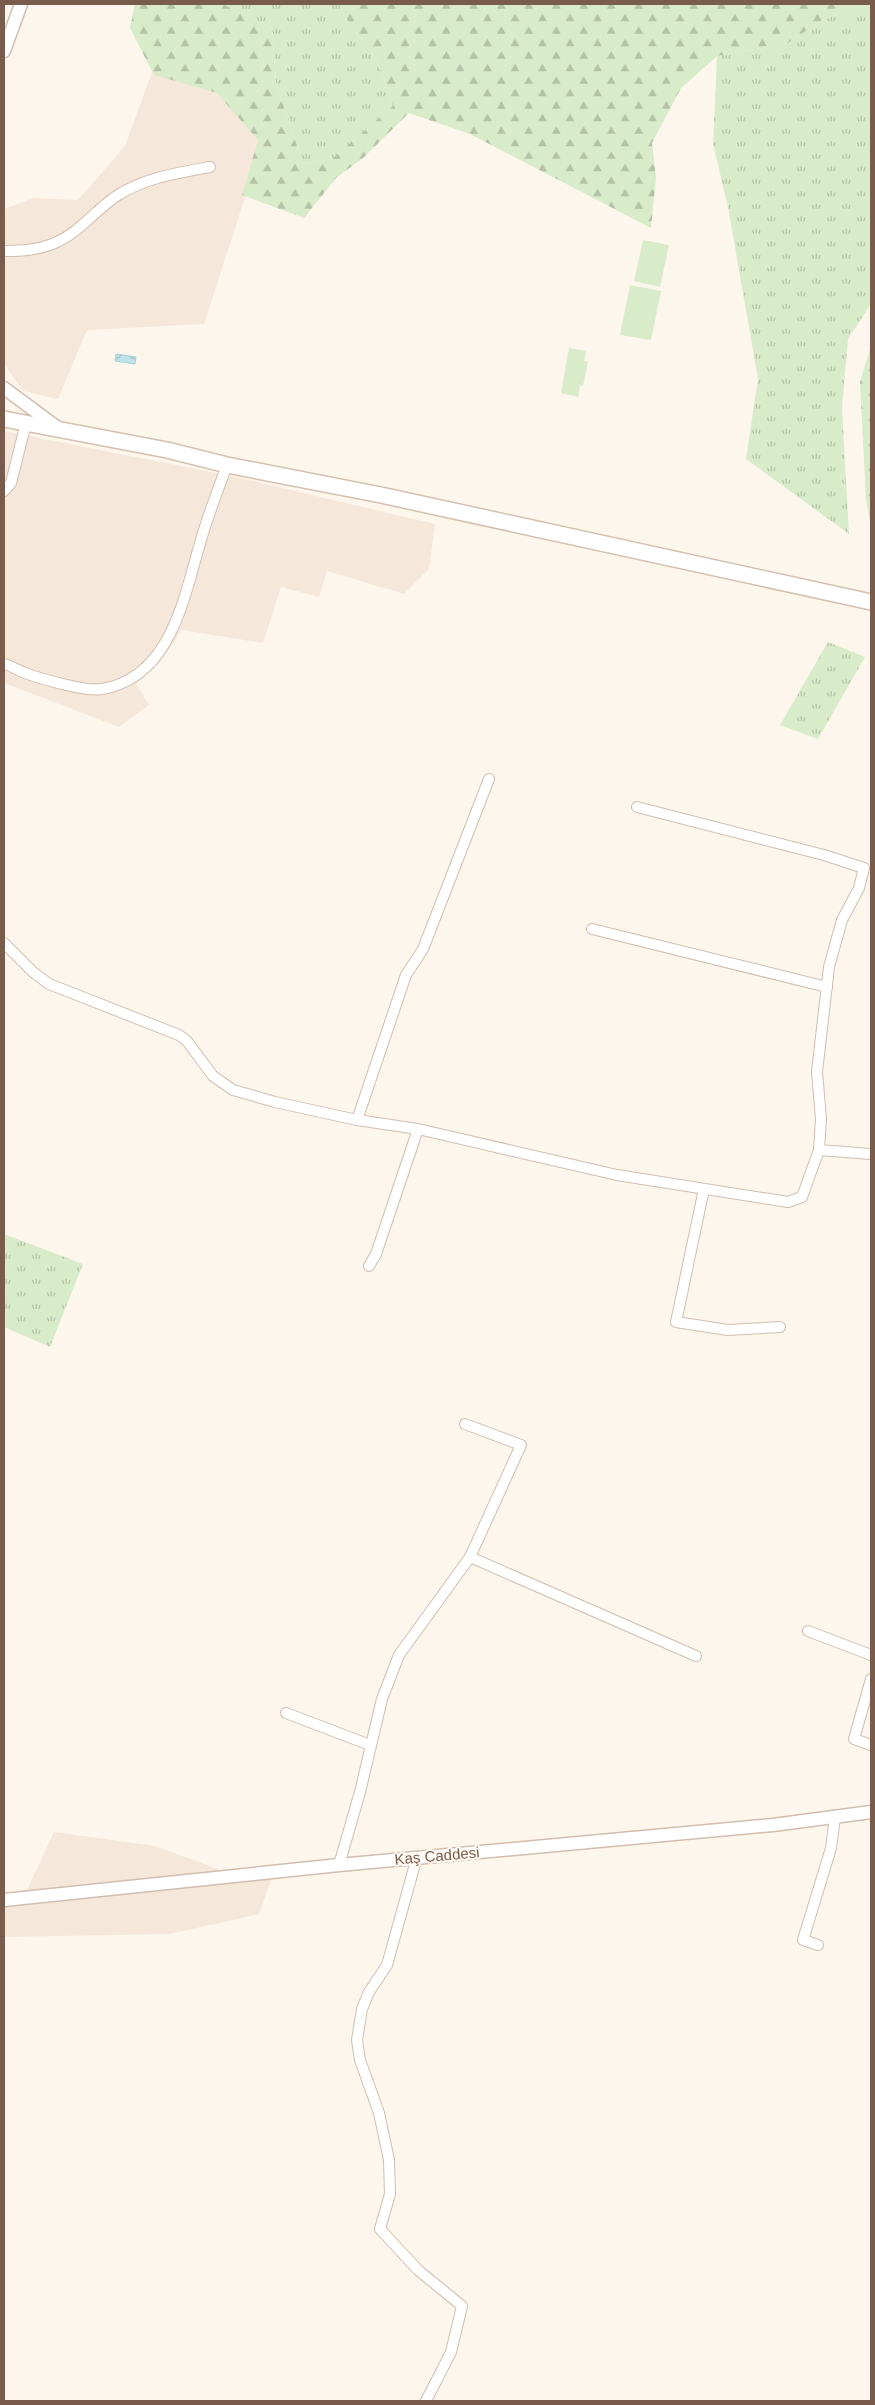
<svg xmlns="http://www.w3.org/2000/svg" width="875" height="2405" font-family="Arial,sans-serif">
	<style>
		.residential { fill: #f5e8da }
		.grass { fill: url(#grass-tufts) }
		.forest { fill: url(#forest-firs) }
		.pitch { fill: #d8ecc9 }
		.water { fill: url(#water-waves); stroke: #a5d3da }
		.lines { fill: none; stroke-linecap: round; stroke-linejoin: round }
		.minor-casing { stroke: #d1beb0; stroke-width: 12 }
		.tertiary-casing { stroke: #d1beb0; stroke-width: 15 }
		.secondary-casing { stroke: #d6c0b0; stroke-width: 18 }
		.minor { stroke: #fff; stroke-width: 10 }
		.tertiary { stroke: #fff; stroke-width: 12 }
		.secondary { stroke: #fff; stroke-width: 15 }
		.labels { text-anchor: middle; stroke-width: 4; stroke-linejoin: round; paint-order: stroke }
		.street-label { font-size: 15px; fill: #7a5c4d; stroke: #fffaf3 }
	</style>
	<defs>
		<pattern id="grass-tufts" width="24" height="20" patternUnits="userSpaceOnUse" patternTransform="scale(1.25)"><rect width="24" height="20" fill="#d8ecc9"/><path d="M3 7l-1-3M5 7V3M7 7l1-3M15 17l-1-3M17 17v-4M19 17l1-3" fill="none" stroke="#b4c2a5"/></pattern>
		<pattern id="forest-firs" width="22" height="20" patternUnits="userSpaceOnUse" patternTransform="scale(1.25)"><rect width="22" height="20" fill="#d8ecc9"/><path d="M5 1l3.5 6h-7zM16 11l3.5 6h-7z" fill="#b4c2a5"/></pattern>
		<pattern id="water-waves" width="16" height="10" patternUnits="userSpaceOnUse" patternTransform="scale(1.25)"><rect width="16" height="10" fill="#bfe3e8"/><path d="M0 5q4-4 8 0t8 0" fill="none" stroke="#a0bbbe"/></pattern>
	</defs>
	<rect width="100%" height="100%" fill="#fdf6ec"/>
	<g class="residential">
		<polygon points="153,69 220,89 264,139 204,324 87,330 58,399 23,391 4,364 4,209 33,198 78,200 125,146"/>
		<polygon points="4,431 227,475 435,524 429,569 404,594 327,571 319,597 281,587 263,643 182,630 159,664 136,684 149,705 119,727 4,683"/>
		<polygon points="54,1832 155,1846 223,1871 272,1877 259,1914 170,1934 4,1937 4,1893 27,1890"/>
	</g>
	<g class="grass">
		<polygon points="222,4 339,4 350,25 377,59 393,106 332,159 303,164 276,83 272,28"/>
		<polygon points="859,4 871,5 871,304 848,339 842,408 849,534 746,459 758,379 728,207 713,144 717,56 788,43 819,22"/>
		<polygon points="828,642 865,657 818,739 780,725"/>
		<polygon points="4,1234 83,1264 50,1347 4,1327"/>
	</g>
	<g class="forest">
		<polygon points="135,4 222,4 272,28 276,83 303,164 332,159 393,106 377,59 350,25 339,4 859,4 819,22 788,43 717,56 681,88 652,143 656,178 651,228 470,134 409,113 363,158 336,178 304,218 242,195 258,140 217,93 154,75 130,28"/>
		<polygon points="871,345 871,526 866,499 860,382"/>
	</g>
	<g class="pitch">
		<polygon points="643,240 669,245 660,287 634,281"/>
		<polygon points="630,285 661,291 651,340 620,335"/>
		<polygon points="569,348 586,351 584,361 588,362 583,386 580,385 578,397 561,393"/>
	</g>
	<polygon class="water" points="116,354 136,357 135,364 115,361"/>
	<g class="lines">
		<defs>
			<g id="minor">
				<path d="M4,251C22,251 40,250 57,242C79,232 95,211 115,197C143,178 177,173 210,167"/>
				<polyline points="4,491 11,483 26,423"/>
				<path d="M4,664C12,666 17,670 25,673C41,679 87,692 102,689C172,677 184,596 201,540C208,515 218,490 227,465"/>
				<polyline points="637,807 824,855 864,868 859,888 842,920 829,967 817,1072 821,1119 819,1150"/>
				<polyline points="592,929 827,987"/>
				<polyline points="4,943 33,972 49,984 179,1035 187,1041 213,1076 233,1090 275,1102 357,1120 418,1129 617,1175 788,1202 802,1197 819,1150 871,1154"/>
				<polyline points="357,1120 406,975 423,949 489,779"/>
				<polyline points="704,1189 676,1322 728,1330 780,1327"/>
				<polyline points="369,1266 376,1254 418,1129"/>
				<polyline points="470,1557 696,1656"/>
				<polyline points="808,1631 871,1655"/>
				<polyline points="871,1679 854,1739 871,1745"/>
				<polyline points="286,1713 370,1745"/>
				<polyline points="417,1857 387,1965 369,1992 362,2009 357,2040 360,2060 379,2113 389,2160 390,2194 380,2229 418,2270 462,2306 451,2352 426,2401"/>
				<polyline points="339,1865 360,1792 382,1699 399,1655 470,1557 521,1445 465,1424"/>
				<polyline points="818,1945 803,1940 831,1848 835,1817"/>
			</g>
			<g id="tertiary">
				<polyline points="4,51 21,4"/>
				<polyline points="4,388 58,428"/>
				<polyline points="4,1900 339,1865 773,1825 871,1812"/>
			</g>
			<polyline id="secondary" points="4,419 167,450 227,465 381,495 871,602"/>
		</defs>
		<use href="#minor" class="minor-casing"/>
		<use href="#tertiary" class="tertiary-casing"/>
		<use href="#secondary" class="secondary-casing"/>
		<use href="#minor" class="minor"/>
		<use href="#tertiary" class="tertiary"/>
		<use href="#secondary" class="secondary"/>
	</g>
	<g class="labels">
		<g class="street-label">
			<text transform="translate(437 1856) rotate(-5)" y="5">Kaş Caddesi</text>
		</g>
	</g>
	<rect width="875" height="2405" fill="none" stroke="#7a5c4d" stroke-width="10"/>
</svg>
